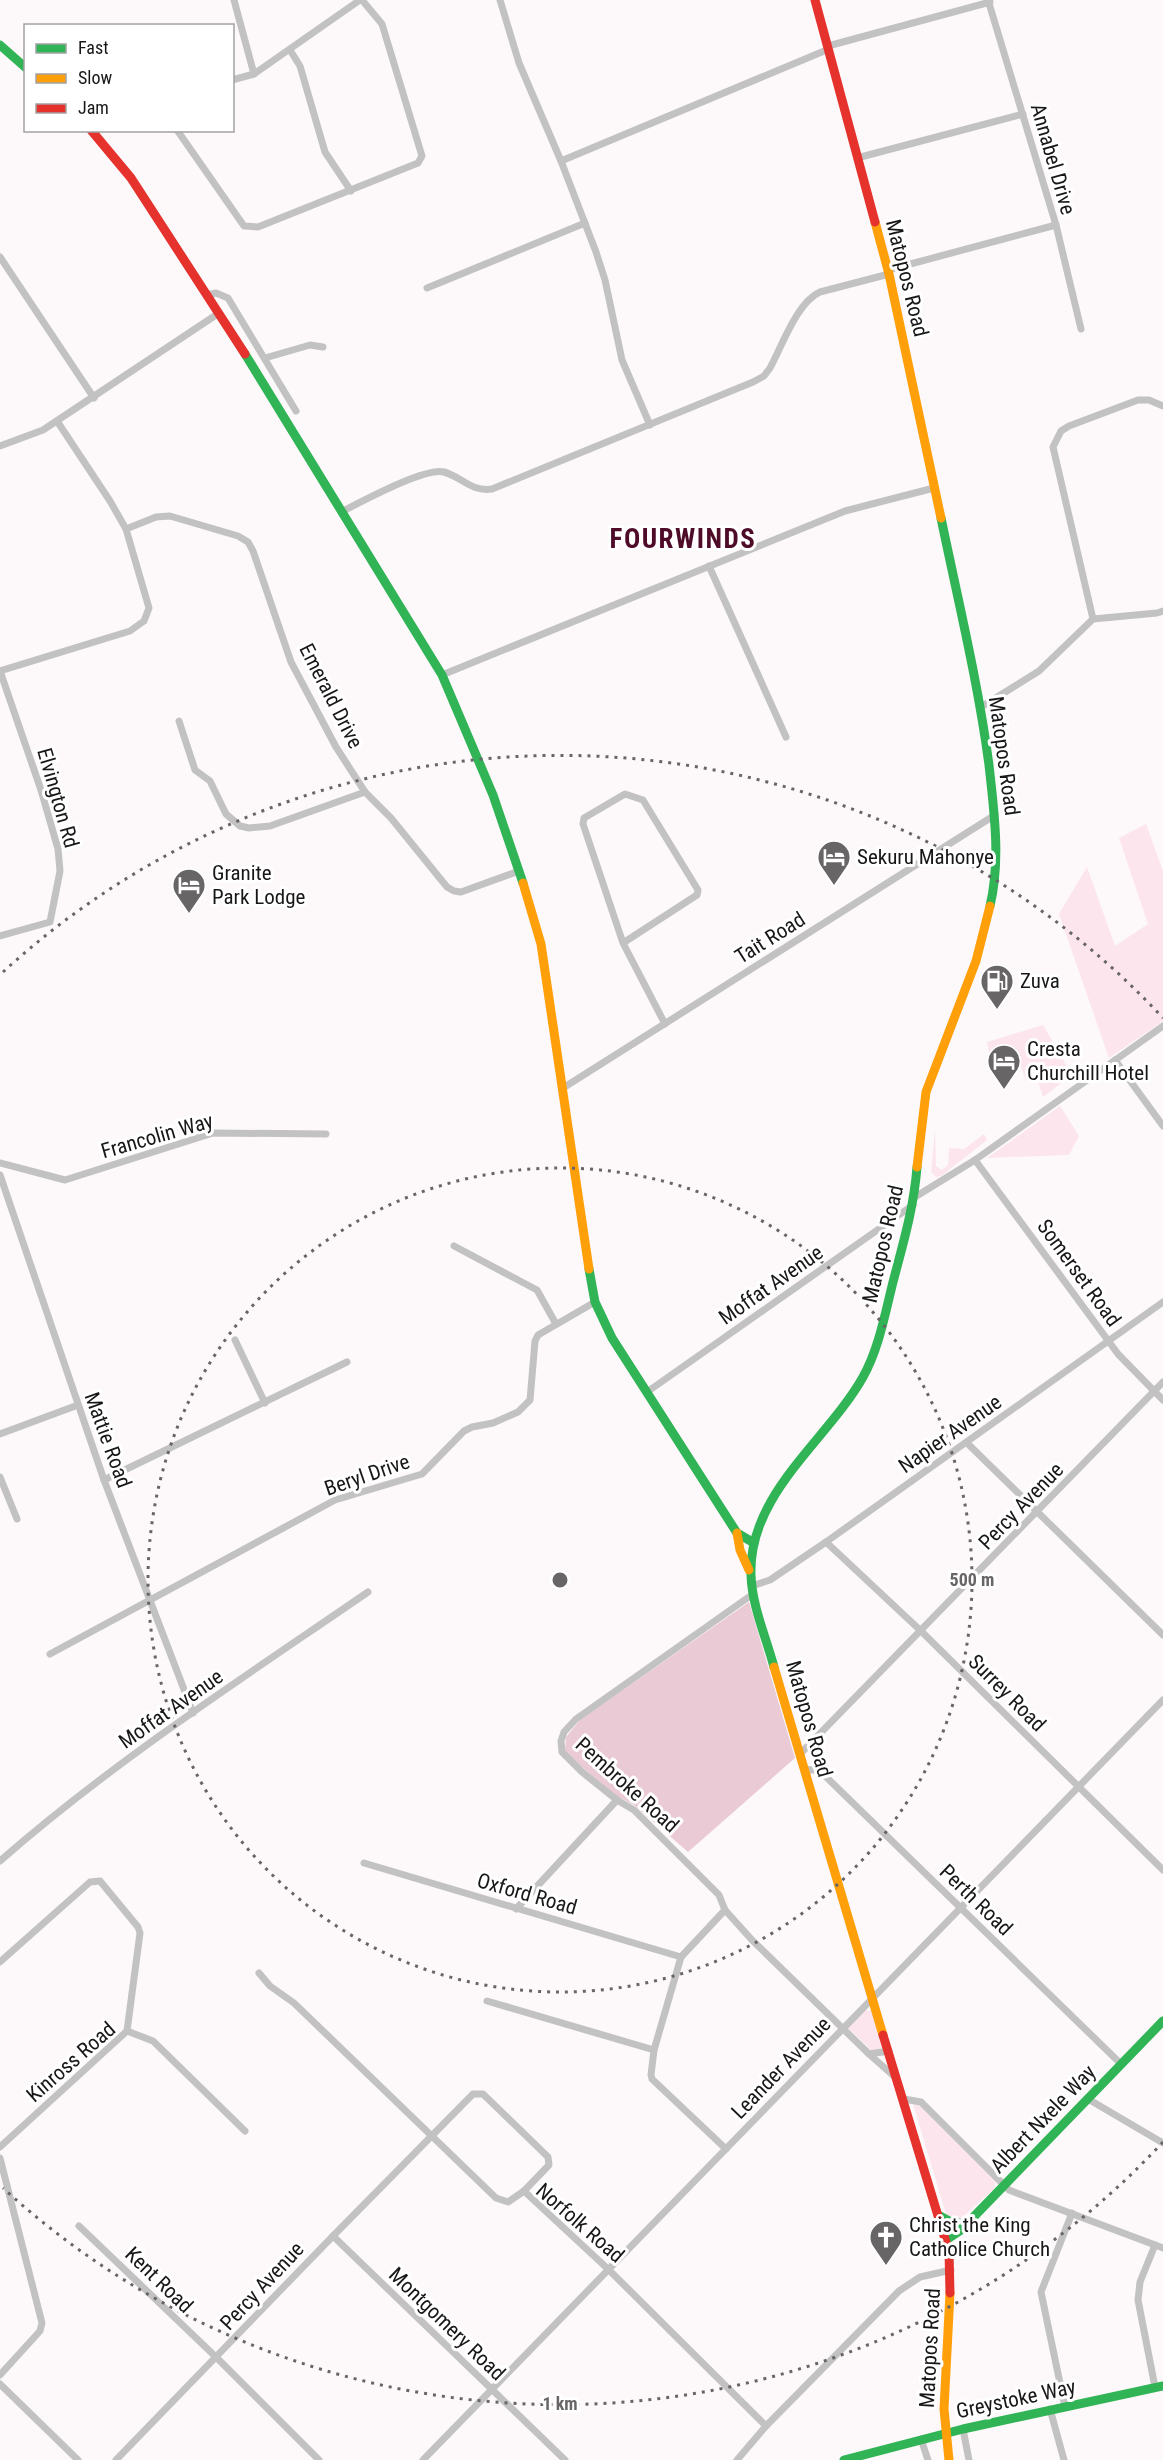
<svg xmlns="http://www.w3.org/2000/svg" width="1163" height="2460" font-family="'Roboto Condensed',sans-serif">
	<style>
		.green { fill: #fce5ec }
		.forest { fill: #eacad4 }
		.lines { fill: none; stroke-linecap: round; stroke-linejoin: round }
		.street { stroke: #c3c2c2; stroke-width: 7 }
		.fast { stroke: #30b455; stroke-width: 9 }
		.slow { stroke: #ff9f0a; stroke-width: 9 }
		.jam { stroke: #e5322d; stroke-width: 9 }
		.ring { fill: none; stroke: #686567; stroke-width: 3; stroke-dasharray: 3 6 }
		.labels { text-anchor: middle; stroke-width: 6; stroke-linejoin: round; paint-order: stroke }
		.street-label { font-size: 21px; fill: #181617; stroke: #fff }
		.poi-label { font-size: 21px; fill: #181617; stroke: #fff; text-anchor: start }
		.district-label { font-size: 27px; font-weight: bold; letter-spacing: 1.5px; fill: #4e0c29; stroke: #fff }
		.centre { fill: #686567; stroke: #fff; stroke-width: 3 }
		.ring-label { font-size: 18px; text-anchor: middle; font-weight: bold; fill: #686567; stroke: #fff; stroke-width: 6; stroke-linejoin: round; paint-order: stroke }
	</style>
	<rect width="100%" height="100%" fill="#fdf9fb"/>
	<g class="green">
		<polygon points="1146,824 1163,871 1163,1021 1109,1058 1059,914 1087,867 1115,946 1148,924 1119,838"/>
		<polygon points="1043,1025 1072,1075 1043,1097 1037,1078 1026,1081 1020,1064 1014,1066 1013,1061 1016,1060 1013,1054 1003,1056 1001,1051 989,1053 987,1042"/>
		<polygon points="1060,1106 1079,1136 1069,1155 987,1158"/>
		<polygon points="935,1129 936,1166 942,1170 948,1165 949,1148 964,1149 984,1134 987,1140 941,1176 936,1177 931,1172"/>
		<polygon points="865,2010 872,2011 882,2048 872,2051 848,2028"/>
		<polygon points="913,2104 919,2105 996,2182 994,2189 959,2220 947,2217"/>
	</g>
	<polygon class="forest" points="749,1602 795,1758 688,1852 634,1805 615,1795 570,1757 565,1750 566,1737 580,1720"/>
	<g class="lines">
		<g class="street">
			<polyline points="234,0 254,74"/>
			<polyline points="500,0 519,63 561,161 596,252 605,280 622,360 650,425"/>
			<polyline points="988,0 1056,225 1081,329"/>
			<polyline points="828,46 990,2"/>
			<polyline points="290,50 300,66 325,152 351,191"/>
			<polyline points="232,80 254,74 360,0"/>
			<polyline points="177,130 244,226 258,227 418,163 422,156 382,24 362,0"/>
			<polyline points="857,158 1023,114"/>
			<polyline points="561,161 829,49"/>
			<polyline points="0,257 94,398"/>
			<polyline points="888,270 1056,225"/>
			<polyline points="427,288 585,223"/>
			<polyline points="207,295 216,293 228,298 296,411"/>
			<polyline points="265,358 310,345 323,347"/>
			<polyline points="0,446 43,430 219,313"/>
			<path d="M341,512C361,502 425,467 444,472C462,477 471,492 492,489L753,382L764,376L770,368C782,346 797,302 820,292L889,274"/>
			<polyline points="126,529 156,517 170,516 238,536 248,542 253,551 291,662 336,747 365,792 391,818 447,887 454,891 461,892 519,871"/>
			<polyline points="709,566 786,737"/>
			<polyline points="1093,619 1053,447 1061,431 1069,426 1138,400 1149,400 1163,406"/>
			<polyline points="0,671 130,631 144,621 149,608 126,529 110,501 57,421"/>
			<polyline points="0,671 41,790 58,849 60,871 50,922 0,936"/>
			<polyline points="442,675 845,511 934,488"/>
			<polyline points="981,707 1039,671 1093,619 1157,613 1163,611"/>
			<polyline points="179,721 195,770 210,781 226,814 240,826 249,828 270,826 365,792"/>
			<polyline points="623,943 697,895 698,890 643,800 625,794 584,818 583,824 623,943 665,1024"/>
			<polyline points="1115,1060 1163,1126"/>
			<polyline points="563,1088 995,815"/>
			<polyline points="975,1160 1118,1354 1163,1400"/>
			<polyline points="0,1163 65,1180 213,1133 326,1134"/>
			<polyline points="0,1175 104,1480 193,1713"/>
			<polyline points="915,1197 975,1160 1163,1026"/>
			<polyline points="454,1246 537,1290 556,1324"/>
			<polyline points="235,1340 265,1403"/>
			<polyline points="647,1392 913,1205"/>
			<polyline points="0,1434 78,1405"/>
			<polyline points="967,1443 1163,1635"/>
			<polyline points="0,1477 17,1519"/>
			<polyline points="104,1480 347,1362"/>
			<polyline points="826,1542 921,1631 1163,1870"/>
			<polyline points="752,1586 770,1580 826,1542 1163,1302"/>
			<polyline points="753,1594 576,1719 564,1732 561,1741 562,1752 582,1772 617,1800 634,1810 719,1895 725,1910 752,1940 869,2054 889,2051"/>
			<polyline points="50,1654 335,1500 422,1474 464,1431 472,1427 493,1423 518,1412 530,1400 535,1341 538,1335 595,1302"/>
			<polyline points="800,1754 1163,1382"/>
			<polyline points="804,1769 820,1771 1121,2064"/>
			<path d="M0,1861C114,1761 243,1678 368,1592"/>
			<polyline points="364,1863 681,1957"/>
			<polyline points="516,1909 617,1800"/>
			<polyline points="725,1910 681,1957 654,2050 651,2075 652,2079 726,2149"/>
			<polyline points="0,1962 90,1882 100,1881 138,1927 140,1933 127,2031"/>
			<polyline points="259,1973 270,1986 294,2003 496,2198 508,2202 524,2191 608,2269 766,2426"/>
			<polyline points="487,2001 654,2050"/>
			<polyline points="869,2054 896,2078"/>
			<polyline points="904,2099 921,2102 1009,2190 1163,2248"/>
			<polyline points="1088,2099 1163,2143"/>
			<polyline points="0,2147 127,2031 153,2041 245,2131"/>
			<polyline points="0,2158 42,2323 40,2331 0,2375"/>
			<polyline points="79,2226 217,2358 319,2460"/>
			<polyline points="333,2236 565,2460"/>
			<polyline points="1155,2245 1140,2282 1138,2300 1155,2387"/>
			<polyline points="0,2384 78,2460"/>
			<polyline points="1065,2407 1041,2292 1072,2213"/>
			<polyline points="1050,2409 1064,2460"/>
			<polyline points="963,2429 969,2460"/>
			<polyline points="921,2439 928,2460"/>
			<polyline points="116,2460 333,2236 473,2094 483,2094 548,2157 549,2165 524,2191"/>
			<polyline points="423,2460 1163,1700"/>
			<polyline points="737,2460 766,2426 899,2291 920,2277 951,2270"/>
		</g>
		<g class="fast">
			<polyline points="0,45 26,68"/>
			<polyline points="245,354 442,675 493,795 523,883"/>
			<path d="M941,518C958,600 978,682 989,765C994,811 1001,860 990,906"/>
			<polyline points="589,1269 595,1302 612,1338 737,1533 754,1543"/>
			<path d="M774,1667C766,1637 752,1606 751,1575C748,1494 827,1441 863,1377C879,1348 885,1314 893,1282C903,1244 914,1207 917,1167"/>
			<polyline points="940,2216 949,2221 964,2224"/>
			<polyline points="946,2240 961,2230 1163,2021"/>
			<polyline points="844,2460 963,2429 1163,2386"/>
		</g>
		<g class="slow">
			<polyline points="875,222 889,274 941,518"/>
			<polyline points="523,883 541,944 589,1269"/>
			<polyline points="917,1167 926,1092 976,961 990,906"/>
			<polyline points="737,1533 740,1550 749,1570"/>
			<polyline points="774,1667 883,2035"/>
			<polyline points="949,2460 944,2409 950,2293"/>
		</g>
		<g class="jam">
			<polyline points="815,0 875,222"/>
			<polyline points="91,130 131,178 245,354"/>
			<polyline points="883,2035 949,2252 950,2293"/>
		</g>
	</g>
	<g class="ring">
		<circle cx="560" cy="1580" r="412"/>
		<path d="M1163 2142A824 824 0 0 1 3 2188M3 972A824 824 0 0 1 1163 1018"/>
	</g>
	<defs>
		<symbol id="hotel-pin" viewBox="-11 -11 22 30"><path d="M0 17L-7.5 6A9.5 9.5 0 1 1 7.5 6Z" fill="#686567" stroke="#fff"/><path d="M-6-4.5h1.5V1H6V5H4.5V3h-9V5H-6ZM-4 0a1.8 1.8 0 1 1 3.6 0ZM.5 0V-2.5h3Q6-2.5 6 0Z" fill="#fff"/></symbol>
		<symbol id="fuel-pin" viewBox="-11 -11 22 30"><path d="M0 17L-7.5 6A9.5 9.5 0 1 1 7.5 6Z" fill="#686567" stroke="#fff"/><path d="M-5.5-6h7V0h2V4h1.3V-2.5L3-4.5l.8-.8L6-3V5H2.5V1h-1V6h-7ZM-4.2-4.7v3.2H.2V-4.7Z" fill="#fff"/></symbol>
		<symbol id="church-pin" viewBox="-11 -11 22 30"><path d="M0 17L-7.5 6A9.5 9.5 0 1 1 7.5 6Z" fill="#686567" stroke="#fff"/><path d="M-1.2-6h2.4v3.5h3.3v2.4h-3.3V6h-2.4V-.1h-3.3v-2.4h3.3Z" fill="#fff"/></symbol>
	</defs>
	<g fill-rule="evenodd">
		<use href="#hotel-pin" x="815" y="838" width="38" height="52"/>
		<use href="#hotel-pin" x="170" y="866" width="38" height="52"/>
		<use href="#fuel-pin" x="978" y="962" width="38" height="52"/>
		<use href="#hotel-pin" x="985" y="1042" width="38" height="52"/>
		<use href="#church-pin" x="867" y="2218" width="38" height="52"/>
	</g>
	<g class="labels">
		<g class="street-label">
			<text transform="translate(1053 159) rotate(74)" y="7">Annabel Drive</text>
			<text transform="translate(907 278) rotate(76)" y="7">Matopos Road</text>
			<text transform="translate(331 696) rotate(63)" y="7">Emerald Drive</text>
			<text transform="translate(1004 756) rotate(82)" y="7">Matopos Road</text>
			<text transform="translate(58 798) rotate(74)" y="7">Elvington Rd</text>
			<text transform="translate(770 938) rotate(-32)" y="7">Tait Road</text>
			<text transform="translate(157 1136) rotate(-16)" y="7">Francolin Way</text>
			<text transform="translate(883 1244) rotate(-77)" y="7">Matopos Road</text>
			<text transform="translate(1079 1273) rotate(54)" y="7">Somerset Road</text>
			<text transform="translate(771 1285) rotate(-35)" y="7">Moffat Avenue</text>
			<text transform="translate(950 1434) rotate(-35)" y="7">Napier Avenue</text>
			<text transform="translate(108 1440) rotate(70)" y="7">Mattie Road</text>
			<text transform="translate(367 1475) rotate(-19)" y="7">Beryl Drive</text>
			<text transform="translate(1021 1506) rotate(-46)" y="7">Percy Avenue</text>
			<text transform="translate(1007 1693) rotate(45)" y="7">Surrey Road</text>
			<text transform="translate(171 1709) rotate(-35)" y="7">Moffat Avenue</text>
			<text transform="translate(809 1719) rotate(74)" y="7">Matopos Road</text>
			<text transform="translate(627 1785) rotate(42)" y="7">Pembroke Road</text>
			<text transform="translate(527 1894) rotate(16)" y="7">Oxford Road</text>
			<text transform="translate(976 1900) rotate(44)" y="7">Perth Road</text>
			<text transform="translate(71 2062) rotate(-41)" y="7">Kinross Road</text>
			<text transform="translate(781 2068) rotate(-46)" y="7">Leander Avenue</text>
			<text transform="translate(1043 2119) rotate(-46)" y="7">Albert Nxele Way</text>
			<text transform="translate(580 2223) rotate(41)" y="7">Norfolk Road</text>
			<text transform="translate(159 2280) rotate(44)" y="7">Kent Road</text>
			<text transform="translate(262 2286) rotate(-47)" y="7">Percy Avenue</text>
			<text transform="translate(447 2324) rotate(44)" y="7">Montgomery Road</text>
			<text transform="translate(930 2348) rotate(-87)" y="7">Matopos Road</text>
			<text transform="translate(1016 2399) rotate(-12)" y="7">Greystoke Way</text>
		</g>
		<g class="poi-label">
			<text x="857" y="864">Sekuru Mahonye</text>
			<text x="212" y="880">Granite<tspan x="212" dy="24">Park Lodge</tspan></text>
			<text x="1020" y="988">Zuva</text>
			<text x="1027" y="1056">Cresta<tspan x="1027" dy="24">Churchill Hotel</tspan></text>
			<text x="909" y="2232">Christ the King<tspan x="909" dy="24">Catholice Church</tspan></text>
		</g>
		<g class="district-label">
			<text x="683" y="548">FOURWINDS</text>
		</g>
	</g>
	<circle cx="560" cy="1580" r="9" class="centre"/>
	<g class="ring-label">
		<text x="972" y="1586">500 m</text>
		<text x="560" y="2410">1 km</text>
	</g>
	<rect x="24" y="24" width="210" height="108" fill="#ffffff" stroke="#a3a2a2" stroke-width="1.5"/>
	<rect x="36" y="44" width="30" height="9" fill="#30b455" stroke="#a3a2a2" stroke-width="1.5"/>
	<text x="78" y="54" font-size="18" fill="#181617">Fast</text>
	<rect x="36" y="74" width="30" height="9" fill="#ff9f0a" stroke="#a3a2a2" stroke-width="1.5"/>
	<text x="78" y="84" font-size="18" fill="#181617">Slow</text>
	<rect x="36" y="104" width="30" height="9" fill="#e5322d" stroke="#a3a2a2" stroke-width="1.5"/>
	<text x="78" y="114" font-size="18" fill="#181617">Jam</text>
</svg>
